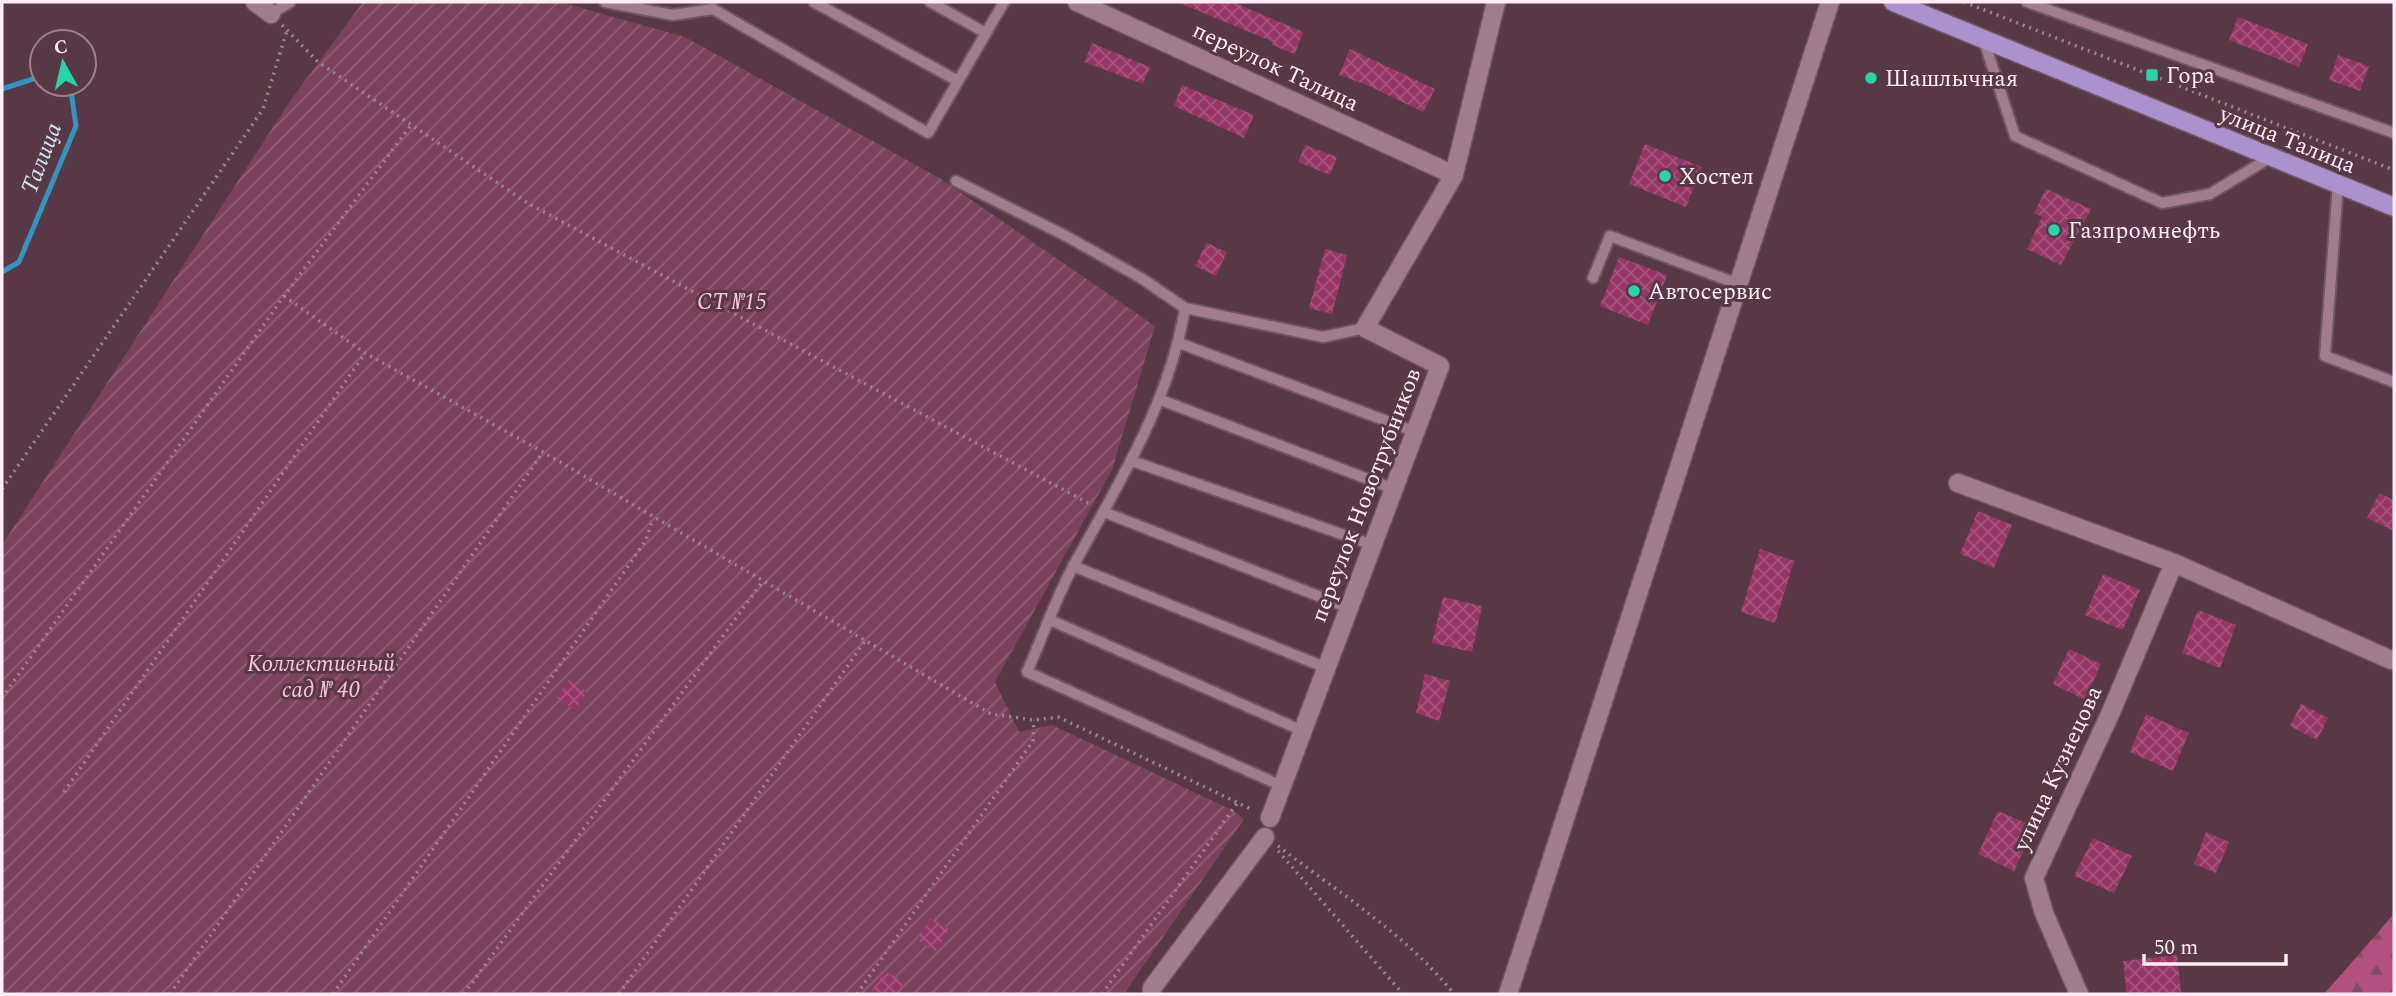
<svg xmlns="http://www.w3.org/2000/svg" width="2396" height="996" font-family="Spectral,serif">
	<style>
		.forest { fill: url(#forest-firs) }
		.garden { fill: url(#garden-furrows) }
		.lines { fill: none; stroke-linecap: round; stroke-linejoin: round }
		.stream { stroke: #3394c0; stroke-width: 5 }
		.building { fill: url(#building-cross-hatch) }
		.lane-casing { stroke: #6f5561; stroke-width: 14 }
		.street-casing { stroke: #6f5561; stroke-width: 21 }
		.primary-casing { stroke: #6f5561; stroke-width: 21 }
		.path { stroke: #9f848f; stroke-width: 3.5; stroke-dasharray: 2 5; stroke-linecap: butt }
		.lane { stroke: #a17c8b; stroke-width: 10 }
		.street { stroke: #a17c8b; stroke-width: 18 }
		.primary { stroke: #ab92ce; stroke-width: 18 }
		.poi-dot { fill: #27d5ad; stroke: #593846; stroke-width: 2.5 }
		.labels { text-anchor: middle; stroke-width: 6; stroke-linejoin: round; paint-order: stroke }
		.street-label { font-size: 23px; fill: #feedf4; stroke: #593846 }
		.poi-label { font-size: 23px; fill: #feedf4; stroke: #593846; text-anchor: start }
		.park-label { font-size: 23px; font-style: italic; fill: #fac4da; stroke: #593846 }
		.water-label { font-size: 24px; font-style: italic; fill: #cce6f4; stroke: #593846 }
	</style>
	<defs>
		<pattern id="forest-firs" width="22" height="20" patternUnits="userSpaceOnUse" patternTransform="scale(1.75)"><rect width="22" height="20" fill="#b25080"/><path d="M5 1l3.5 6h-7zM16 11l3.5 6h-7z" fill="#844c67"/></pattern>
		<pattern id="garden-furrows" width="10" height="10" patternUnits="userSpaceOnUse" patternTransform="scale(1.75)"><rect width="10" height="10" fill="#7c425d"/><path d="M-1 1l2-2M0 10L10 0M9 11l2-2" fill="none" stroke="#905e75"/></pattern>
		<pattern id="building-cross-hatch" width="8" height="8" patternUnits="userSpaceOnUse" patternTransform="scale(1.75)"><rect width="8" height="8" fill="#953666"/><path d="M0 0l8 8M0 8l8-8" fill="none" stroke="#a5537c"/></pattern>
	</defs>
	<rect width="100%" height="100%" fill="#593846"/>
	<polygon class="forest" points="2394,914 2394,994 2324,994"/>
	<polygon class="garden" points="363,2 560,2 685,37 941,179 1155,326 1112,470 995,682 1019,732 1052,725 1232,810 1244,819 1124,994 2,994 2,545 288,104"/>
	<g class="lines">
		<g class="stream">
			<polyline points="2,89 42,76"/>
			<polyline points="2,272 19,262 76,126 70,84"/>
		</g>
	</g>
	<g class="building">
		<polygon points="1177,2 1233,2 1303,32 1295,54 1272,45 1273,42"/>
		<polygon points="2238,17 2308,44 2299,67 2229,40"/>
		<polygon points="1092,43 1150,67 1143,84 1084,62"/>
		<polygon points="1350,49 1435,89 1423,112 1367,85 1339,75"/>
		<polygon points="2338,55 2369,66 2360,91 2329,80"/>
		<polygon points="1182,85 1254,115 1244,138 1174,106"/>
		<polygon points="1645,144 1702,167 1686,207 1629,184"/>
		<polygon points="1305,145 1337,157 1330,175 1298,162"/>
		<polygon points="2046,189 2091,209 2061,265 2027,249 2042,217 2034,213"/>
		<polygon points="1207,243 1227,252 1216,276 1195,266"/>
		<polygon points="1325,249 1347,255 1332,314 1309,308"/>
		<polygon points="1619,257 1667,275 1648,325 1600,306"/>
		<polygon points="2379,493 2394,500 2394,531 2367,518"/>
		<polygon points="1978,511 2012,525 1994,568 1960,554"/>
		<polygon points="1760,549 1794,561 1775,623 1741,612"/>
		<polygon points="2103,574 2140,590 2123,630 2085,615"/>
		<polygon points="1443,597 1482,606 1472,652 1432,643"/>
		<polygon points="2198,610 2236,625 2220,668 2182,653"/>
		<polygon points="2069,649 2101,664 2085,700 2053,684"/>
		<polygon points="1425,674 1450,681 1439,721 1416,713"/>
		<polygon points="568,680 587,692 575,710 557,698"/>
		<polygon points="2301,704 2328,718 2317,740 2290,726"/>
		<polygon points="2146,714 2189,733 2173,771 2130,752"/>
		<polygon points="1998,811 2035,827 2014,871 1978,854"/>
		<polygon points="2206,832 2229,842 2216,873 2194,864"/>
		<polygon points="2093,838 2132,856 2114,893 2074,876"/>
		<polygon points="930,918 949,929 936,951 917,940"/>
		<polygon points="2177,955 2181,993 2127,994 2123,961"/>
		<polygon points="885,971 904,983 897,994 870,994"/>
	</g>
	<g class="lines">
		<defs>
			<g id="lane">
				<polyline points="605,2 673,15 713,9 928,133 1004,2"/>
				<polyline points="814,2 958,81"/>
				<polyline points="930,2 986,33"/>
				<polyline points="2027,2 2394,133"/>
				<polyline points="271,14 290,2"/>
				<polyline points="1984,41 2015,136 2162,203 2210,194 2271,157"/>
				<polyline points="956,181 1066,236 1141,278 1185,308 1323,337 1365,328"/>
				<polyline points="2338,185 2325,356 2394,382"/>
				<polyline points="1593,278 1610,236 1738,284"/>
				<path d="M1185,308C1169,403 1120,481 1075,563C1056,597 1043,636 1027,672L1282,786"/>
				<polyline points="1179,343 1416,432"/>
				<polyline points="1161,400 1394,489"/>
				<polyline points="1132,461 1373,545"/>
				<polyline points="1104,512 1349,608"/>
				<polyline points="1073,566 1327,668"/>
				<polyline points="1050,620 1303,731"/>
			</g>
			<g id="street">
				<polyline points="255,2 271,14"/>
				<polyline points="1077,2 1454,175"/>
				<polyline points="1958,483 2174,563 2391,660"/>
				<polyline points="1270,818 1440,366 1365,328 1454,175 1496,2"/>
				<polyline points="1152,994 1152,988 1265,837"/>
				<polyline points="1508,994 1830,2"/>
				<polyline points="2079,994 2044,913 2034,878 2111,712 2174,563"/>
			</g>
			<polyline id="primary" points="1893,2 2394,207"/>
		</defs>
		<use href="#lane" class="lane-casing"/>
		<use href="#street" class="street-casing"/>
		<use href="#primary" class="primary-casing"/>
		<g class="path">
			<polyline points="1964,2 2394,170"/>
			<polyline points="282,25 318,62 529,204 1092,505"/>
			<polyline points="284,296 365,353 543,452 991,714 1034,720 1058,717 1253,810"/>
			<polyline points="2,489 263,109 287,30"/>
			<polyline points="2,698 284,296 411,125"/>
			<polyline points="64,792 365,353"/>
			<path d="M1278,846C1338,892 1407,935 1454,994"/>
			<polyline points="1278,851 1403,994"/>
			<polyline points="170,994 543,452"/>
			<polyline points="333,994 646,540 653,519"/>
			<polyline points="464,994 762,582"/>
			<polyline points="619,994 865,641"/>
			<polyline points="857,994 1033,741 1034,720"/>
			<polyline points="1102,994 1238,802"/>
		</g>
		<use href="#lane" class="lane"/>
		<use href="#street" class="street"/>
		<use href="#primary" class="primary"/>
	</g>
	<g class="poi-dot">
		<rect x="2145" y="68" width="14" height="14" rx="3.5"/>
		<circle cx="1871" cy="78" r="7"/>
		<circle cx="1665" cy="176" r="7"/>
		<circle cx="2054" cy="230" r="7"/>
		<circle cx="1634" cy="291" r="7"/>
	</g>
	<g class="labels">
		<g class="street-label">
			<text transform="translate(1276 66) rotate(25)" y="8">переулок Талица</text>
			<text transform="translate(2288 139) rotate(22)" y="8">улица Талица</text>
			<text transform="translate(1365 495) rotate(-69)" y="8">переулок Новотрубников</text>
			<text transform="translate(2057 768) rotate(-65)" y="8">улица Кузнецова</text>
		</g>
		<g class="poi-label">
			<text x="2166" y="83">Гора</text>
			<text x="1885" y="86">Шашлычная</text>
			<text x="1679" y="184">Хостел</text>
			<text x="2068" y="238">Газпромнефть</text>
			<text x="1648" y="299">Автосервис</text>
		</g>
		<g class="park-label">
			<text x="732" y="309">СТ №15</text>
			<text x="321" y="671">Коллективный<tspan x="321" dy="26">сад № 40</tspan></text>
		</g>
		<g class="water-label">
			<text transform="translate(41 158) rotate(-69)" y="8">Талица</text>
		</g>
	</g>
	<rect width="2396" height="996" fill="none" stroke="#feedf4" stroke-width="7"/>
	<g transform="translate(63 63) rotate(352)"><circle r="33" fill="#593846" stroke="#9b808c" stroke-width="2"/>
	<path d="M0-5L12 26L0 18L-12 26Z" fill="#27d5ad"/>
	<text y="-10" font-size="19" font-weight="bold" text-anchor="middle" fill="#feedf4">С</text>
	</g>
	<path d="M2144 954v10h142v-10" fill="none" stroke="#feedf4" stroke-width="3.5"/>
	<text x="2154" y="954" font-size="21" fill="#feedf4" stroke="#593846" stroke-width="5" paint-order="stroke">50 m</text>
</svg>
